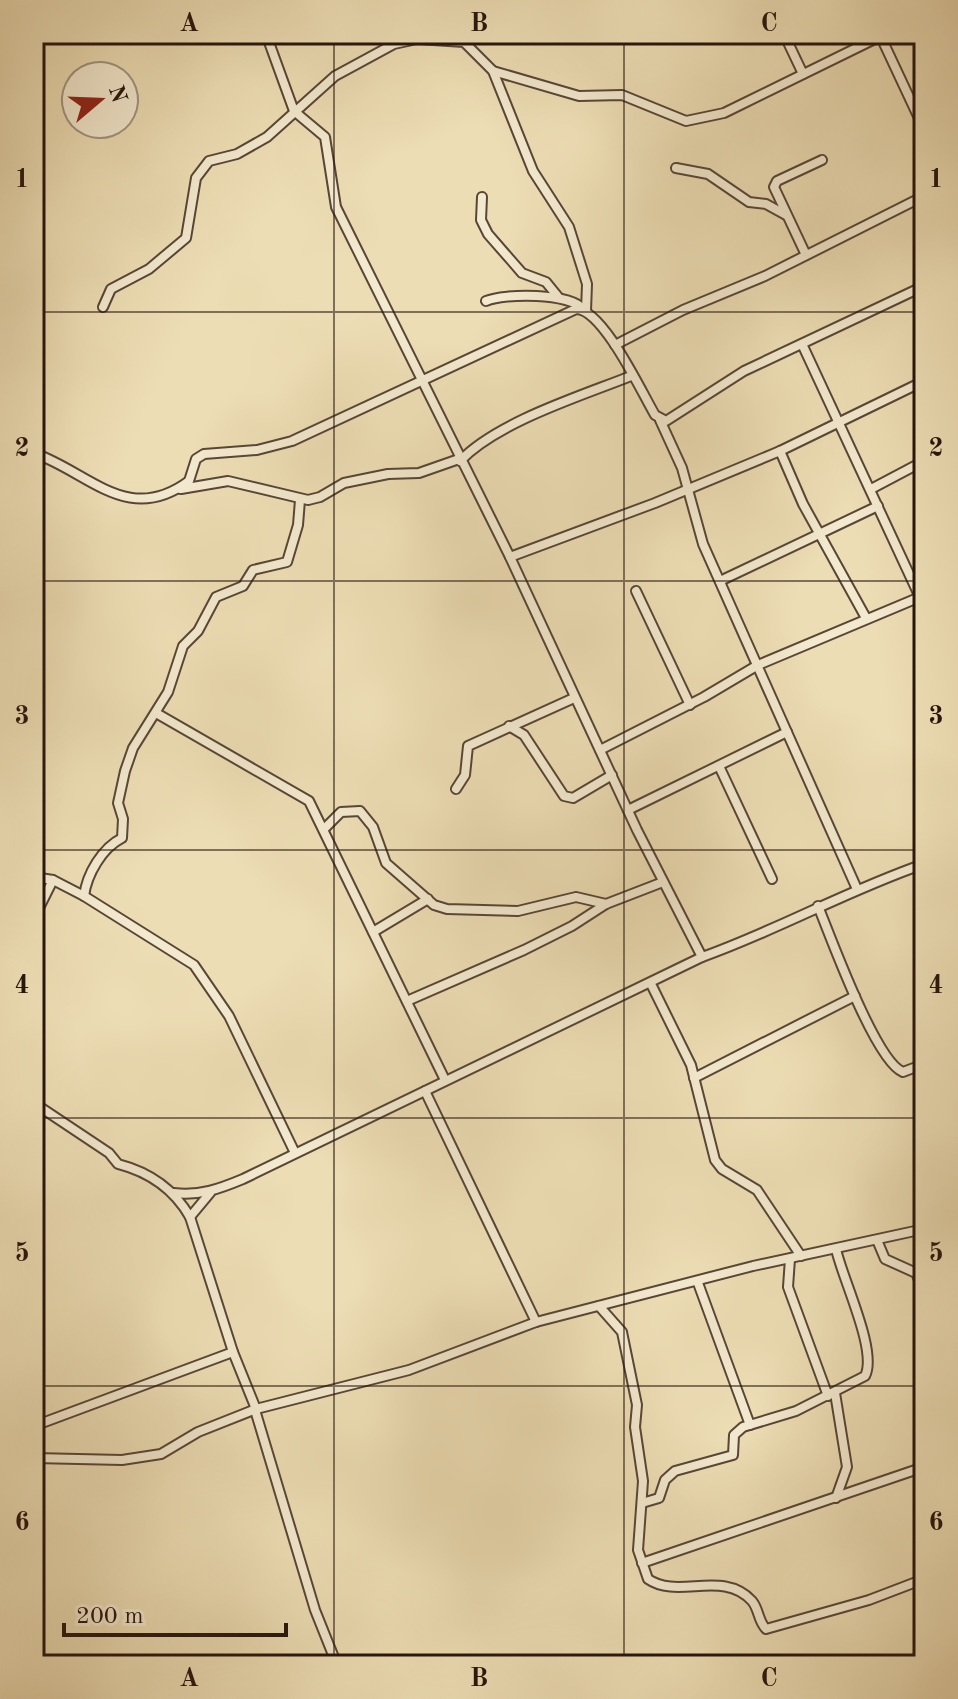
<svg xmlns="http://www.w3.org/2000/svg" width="958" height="1699" font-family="'Old Standard TT',serif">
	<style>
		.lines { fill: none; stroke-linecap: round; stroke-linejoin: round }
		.street-casing { stroke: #584637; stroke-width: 12 }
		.street { stroke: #f3e9ce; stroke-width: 8 }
		.grid { fill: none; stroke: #26140d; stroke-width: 2; stroke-opacity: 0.55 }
		.neatline { fill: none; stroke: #26140d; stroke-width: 3 }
		.grid-label { font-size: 26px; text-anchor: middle; font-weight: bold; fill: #26140d }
	</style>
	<rect width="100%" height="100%" fill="#edddb4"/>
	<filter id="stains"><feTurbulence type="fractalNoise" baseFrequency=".0025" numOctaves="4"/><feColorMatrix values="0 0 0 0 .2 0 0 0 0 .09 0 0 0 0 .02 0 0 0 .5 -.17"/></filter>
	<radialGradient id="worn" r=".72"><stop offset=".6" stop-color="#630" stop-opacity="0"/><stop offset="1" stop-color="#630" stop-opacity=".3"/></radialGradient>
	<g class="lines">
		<defs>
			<g id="street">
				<polyline points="266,34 294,111 325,137 336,207 510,557 637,830 702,957"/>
				<polyline points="784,34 803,74"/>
				<polyline points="880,35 924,129"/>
				<polyline points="493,71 533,171 569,227 587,284 586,311"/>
				<polyline points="676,168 708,174 749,202 766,204 786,215"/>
				<polyline points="482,197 481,220 488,234 522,273 546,282 559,298"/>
				<polyline points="806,255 774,187 777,181 822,160"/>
				<path d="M486,301C505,293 570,293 583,309"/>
				<polyline points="103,307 111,289 149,269 186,238 196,178 209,161 237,154 267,137 335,76 394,44 417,39 464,42 493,71 579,96 622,95 686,121 724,113 885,34"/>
				<polyline points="802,344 924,606"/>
				<polyline points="615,345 683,310 765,276 924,196"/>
				<polyline points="660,420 682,468 703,544 857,889"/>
				<polyline points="780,451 803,504 866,618"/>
				<path d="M34,453C90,473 128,526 189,481L196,459L204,454L257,450L292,441L576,309C603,309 642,393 655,415L666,421L744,371L924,286"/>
				<path d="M460,461C497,422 581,396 631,376"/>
				<polyline points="181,489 228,481 308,500 320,497 344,483 388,474 419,473 459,459"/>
				<polyline points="871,489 924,461"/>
				<polyline points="510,557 655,503 780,451 924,381"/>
				<polyline points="720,581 878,506"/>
				<polyline points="636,591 690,705"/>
				<polyline points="156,713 309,801 445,1080"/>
				<polyline points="509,726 524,735 564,796 573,798 612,775"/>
				<polyline points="600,750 704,697 758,665 920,597"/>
				<polyline points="719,766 772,879"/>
				<polyline points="456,789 465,775 468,746 574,698"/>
				<polyline points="628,810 787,732"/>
				<polyline points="324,829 341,812 360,811 373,827 386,863 434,905 447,909 518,911 576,897 606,904"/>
				<polyline points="34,877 53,880 84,896 194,965 229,1016 295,1153"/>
				<path d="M84,896C87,874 102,848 122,838L123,819L118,803L125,771L133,748L168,692L183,646L198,631L216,597L243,586L253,570L287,562L298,525L300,500"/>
				<path d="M818,906C831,938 876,1062 903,1072L924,1064"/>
				<polyline points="34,918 53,880"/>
				<polyline points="373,932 428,899"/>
				<polyline points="651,984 691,1065 715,1160 722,1169 757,1190 801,1256"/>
				<polyline points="407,1001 524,950 572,926 606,904 663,882"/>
				<polyline points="694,1078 855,996"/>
				<polyline points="425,1091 536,1322"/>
				<path d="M34,1103L109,1153L118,1164C149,1172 174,1189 190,1217L233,1352L256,1409"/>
				<path d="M174,1193C200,1196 219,1189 243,1179L702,957C778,930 848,890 924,864"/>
				<polyline points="190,1217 210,1193"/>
				<polyline points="877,1240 885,1259 916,1273 924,1291"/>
				<polyline points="790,1259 788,1287 828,1396"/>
				<polyline points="698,1283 750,1425"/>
				<path d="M599,1306L622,1332L637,1405L635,1427L643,1481L638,1550L648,1579C678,1600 723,1569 752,1601C759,1609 758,1621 766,1629L869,1600L924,1579"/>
				<polyline points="835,1393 847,1467 836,1498"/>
				<polyline points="255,1410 315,1610 337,1665"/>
				<polyline points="34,1426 233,1352"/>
				<polyline points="34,1458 122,1460 161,1454 198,1432 256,1409 409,1370 536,1322 753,1266 924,1229"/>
				<path d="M642,1503L659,1498L665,1480L675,1471L733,1455L734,1435L743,1427L796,1411L865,1376C878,1351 842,1278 836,1249"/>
				<polyline points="642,1563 924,1467"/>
			</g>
		</defs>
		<use href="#street" class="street-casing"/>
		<use href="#street" class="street"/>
	</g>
	<path class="grid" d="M334,34V1665M624,34V1665M34,312H924M34,581H924M34,850H924M34,1118H924M34,1386H924"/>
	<rect width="958" height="1699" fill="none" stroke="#edddb4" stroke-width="88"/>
	<g transform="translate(100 100) rotate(71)"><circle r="38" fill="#f3e9ce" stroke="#a19481" stroke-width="2"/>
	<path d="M0-6L14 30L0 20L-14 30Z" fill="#8f2418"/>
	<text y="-12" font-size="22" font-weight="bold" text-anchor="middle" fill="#26140d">N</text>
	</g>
	<path d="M64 1623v12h222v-12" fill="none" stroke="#26140d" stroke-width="4"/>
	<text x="76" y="1623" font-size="24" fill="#26140d" stroke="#f3e9ce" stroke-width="6" paint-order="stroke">200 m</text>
	<rect x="44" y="44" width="870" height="1611" class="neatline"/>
	<g class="grid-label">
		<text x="189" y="31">A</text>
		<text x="479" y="31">B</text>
		<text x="769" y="31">C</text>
		<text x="22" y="187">1</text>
		<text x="936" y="187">1</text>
		<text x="22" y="456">2</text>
		<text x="936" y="456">2</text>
		<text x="22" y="724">3</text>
		<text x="936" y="724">3</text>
		<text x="22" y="993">4</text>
		<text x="936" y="993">4</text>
		<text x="22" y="1261">5</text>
		<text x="936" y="1261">5</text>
		<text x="22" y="1530">6</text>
		<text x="936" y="1530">6</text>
		<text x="189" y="1686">A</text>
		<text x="479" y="1686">B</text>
		<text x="769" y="1686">C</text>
	</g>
	<rect width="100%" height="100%" filter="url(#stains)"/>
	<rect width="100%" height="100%" fill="url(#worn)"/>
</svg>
